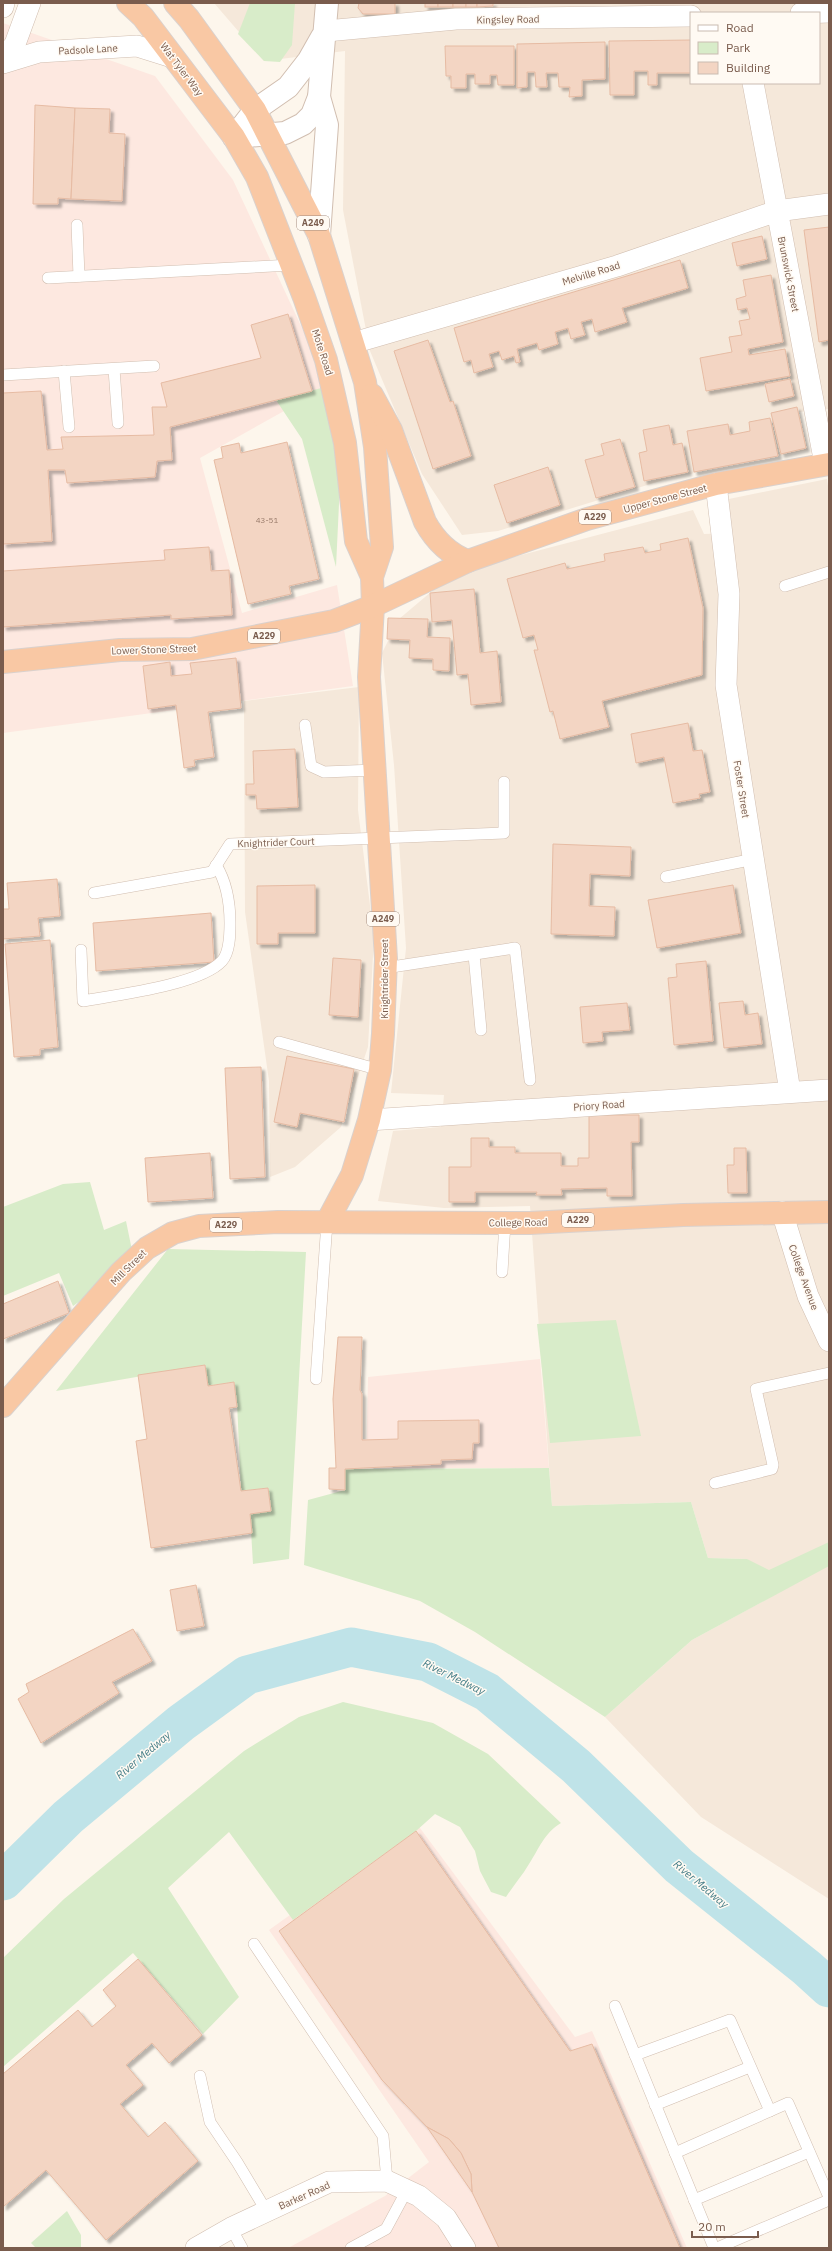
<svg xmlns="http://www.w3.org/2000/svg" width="832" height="2251" font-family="'IBM Plex Sans',sans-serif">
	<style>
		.residential { fill: #f5e8da; fill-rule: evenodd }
		.commercial { fill: #fde8e0 }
		.green { fill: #d8ecc9 }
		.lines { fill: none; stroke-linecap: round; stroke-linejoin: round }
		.river { stroke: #bfe3e8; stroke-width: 39 }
		.building { fill: #f3d5c3; stroke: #e6bba3; filter: url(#shadow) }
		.service-casing { stroke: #d1beb0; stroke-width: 12 }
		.minor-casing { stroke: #d1beb0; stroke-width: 22 }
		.tertiary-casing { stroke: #d1beb0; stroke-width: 24 }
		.trunk-casing { stroke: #dad1cd; stroke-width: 24 }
		.service { stroke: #fff; stroke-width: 11 }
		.minor { stroke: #fff; stroke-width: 21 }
		.tertiary { stroke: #fff; stroke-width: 22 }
		.trunk { stroke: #f9c8a4; stroke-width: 22 }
		.labels { text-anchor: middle; stroke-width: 3; stroke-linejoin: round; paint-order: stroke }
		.number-label { font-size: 8px; fill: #987a6a }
		.shield { fill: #fffaf3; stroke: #a28b7f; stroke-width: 1 }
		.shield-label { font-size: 9px; font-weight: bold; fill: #7a5c4d }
		.street-label { font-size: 10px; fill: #7a5c4d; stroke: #fffaf3 }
		.water-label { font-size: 11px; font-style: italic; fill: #437c86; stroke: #fffaf3 }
	</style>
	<defs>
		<filter id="shadow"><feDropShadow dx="3.5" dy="3.5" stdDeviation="1" flood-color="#0004"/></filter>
	</defs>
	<rect width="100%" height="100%" fill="#fdf6ec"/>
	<g class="residential">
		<path d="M214,3H829V409L799,412L808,450L670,478L498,531L462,535L422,474L370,351L343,210L345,51L264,61ZM691,13H819V83H691Z"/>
		<polygon points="827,479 829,493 829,1899 701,1817 605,1717 692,1640 771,1597 747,1559 708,1558 691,1502 552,1506 530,1206 444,1208 378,1201 393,1131 441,1127 444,1095 391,1093 406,948 394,765 382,653 399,619 444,581 498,561 693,510 704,534 732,533 724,500"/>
		<polygon points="359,687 358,810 374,937 368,1047 341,1127 295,1167 270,1177 269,1081 245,912 244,701"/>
	</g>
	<g class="commercial">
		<polygon points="3,23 155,76 233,180 329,386 200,458 242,613 337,585 353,686 3,733"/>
		<polygon points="540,1359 549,1468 366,1468 368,1377"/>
		<polygon points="417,1824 575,2037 592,2031 687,2248 288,2248 385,2196 429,2162 269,1930"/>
	</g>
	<g class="green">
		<polygon points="250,3 295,3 292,45 280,62 264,61 238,34"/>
		<polygon points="329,386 341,462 336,567 302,439 276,400"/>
		<polygon points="90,1182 104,1230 126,1221 134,1260 121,1272 73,1306 59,1273 3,1296 3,1207 63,1184"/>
		<polygon points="168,1249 306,1252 289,1559 253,1564 250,1514 271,1511 268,1488 241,1491 237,1402 234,1382 208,1386 205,1365 56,1391"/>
		<polygon points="616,1320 641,1436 550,1443 537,1324"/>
		<polygon points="549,1468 552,1506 691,1502 708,1558 747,1559 769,1570 829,1542 829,1566 692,1640 605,1717 475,1632 420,1601 304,1565 308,1500 345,1490 345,1469"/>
		<path d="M343,1702L433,1723L488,1754L561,1823C544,1833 539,1849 529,1864C522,1876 513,1886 506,1897L491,1892L480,1871L475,1851L460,1827L435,1814L416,1831L293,1920L229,1832L168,1888L239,1997L203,2034L133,1953L3,2067V1958L64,1899L244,1751L299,1717Z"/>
		<polygon points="67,2211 81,2235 81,2248 36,2248 31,2243"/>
	</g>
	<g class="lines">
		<polyline class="river" points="3,1881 68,1817 181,1723 247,1675 351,1647 428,1662 487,1692 576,1766 679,1866 807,1968 829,1988"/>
	</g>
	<g class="building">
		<polygon points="359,3 395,3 395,14 363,14 358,8"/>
		<rect x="425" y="3" width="13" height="4"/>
		<rect x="438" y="3" width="15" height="4"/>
		<rect x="453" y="3" width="13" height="4"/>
		<rect x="466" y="3" width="11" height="4"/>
		<polygon points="477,3 493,3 493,6 477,7"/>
		<polygon points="691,40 691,73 657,73 657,85 648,85 648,71 634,71 634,95 610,95 609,41"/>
		<polygon points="605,42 605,79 582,80 582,96 569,97 570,87 559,87 558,73 546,73 547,87 536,87 535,72 527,72 527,87 517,88 517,44"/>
		<polygon points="445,46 514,46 514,85 498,85 497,75 490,75 490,84 475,84 475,74 466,74 466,88 451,88 451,76 446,76"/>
		<polygon points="35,105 75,108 71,199 58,198 58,204 33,204"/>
		<polygon points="75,108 110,109 109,133 125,134 122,201 71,199"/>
		<polygon points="829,227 829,340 819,342 804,230"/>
		<polygon points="762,236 767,259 737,266 732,243"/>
		<polygon points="680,260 688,288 622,308 627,322 595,332 592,319 581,322 585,335 571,339 568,328 555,332 558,344 539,350 537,343 517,349 520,362 516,363 514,356 502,360 499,351 489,354 493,367 474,373 471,360 464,362 454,328"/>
		<polygon points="771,275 783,342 748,349 749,355 785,349 790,376 706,391 700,358 732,352 729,337 742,335 739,321 750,319 747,308 738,310 736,299 746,296 743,280"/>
		<polygon points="288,314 312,391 170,427 172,460 157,461 155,477 67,483 65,470 48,470 52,541 3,544 3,393 41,391 47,450 63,449 61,437 154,435 152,407 167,407 161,383 261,358 251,325"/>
		<polygon points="428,340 450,402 453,401 471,456 433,469 394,351"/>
		<polygon points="790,379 794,396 769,402 765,384"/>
		<polygon points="797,407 806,448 781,454 771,413"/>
		<polygon points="770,418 778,456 694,472 687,431 728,424 730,435 750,431 749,422"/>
		<polygon points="669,425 673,445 682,443 688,472 644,481 639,453 647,451 643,430"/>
		<polygon points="620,439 635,487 596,498 585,460 604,455 601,444"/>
		<polygon points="287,442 319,579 289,586 291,594 248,604 214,460 223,458 221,447 239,443 241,453"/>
		<polygon points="548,467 560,505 507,523 494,485"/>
		<polygon points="688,538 703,608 702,675 602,701 609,727 560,739 553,711 550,712 534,650 538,650 534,635 523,638 507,579 565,563 567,569 605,561 604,554 643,547 645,553 661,550 660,544"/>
		<polygon points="209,547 211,571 229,570 232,615 171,619 171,615 3,627 3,571 165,560 164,550"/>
		<polygon points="474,589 480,653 497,651 501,702 471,705 468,674 457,675 452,620 432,622 430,593"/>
		<polygon points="388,618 428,619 427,637 450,638 449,671 433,670 433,659 409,658 410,640 387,639"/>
		<polygon points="236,658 241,708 208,712 214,757 194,760 195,766 184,768 176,705 148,709 143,666 170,662 171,676 192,674 190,663"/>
		<polygon points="688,723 693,751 702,750 710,792 699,794 700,798 673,803 664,757 636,763 631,734"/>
		<polygon points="295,749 298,807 257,809 256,795 246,795 246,784 254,784 253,751"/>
		<polygon points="553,844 631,847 630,876 590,874 589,906 615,907 614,936 551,934"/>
		<polygon points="57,879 60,916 38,918 40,936 3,939 3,909 9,909 7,883"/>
		<polygon points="315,885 315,933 278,933 278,944 257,944 257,886"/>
		<polygon points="733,885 741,933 657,948 648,900"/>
		<polygon points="211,913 214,962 96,971 93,923"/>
		<polygon points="50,940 58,1047 40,1049 40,1055 14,1057 5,944"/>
		<polygon points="333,958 361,960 358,1017 329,1015"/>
		<polygon points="706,961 713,1041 674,1045 668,978 677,977 676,964"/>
		<polygon points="743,1001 745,1015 758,1013 762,1044 724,1048 719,1003"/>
		<polygon points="627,1003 630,1030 602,1032 603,1041 583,1043 580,1007"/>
		<polygon points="287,1056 354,1069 344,1122 300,1113 297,1127 274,1122"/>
		<polygon points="261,1067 265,1177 230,1179 225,1068"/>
		<polygon points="589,1115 639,1115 639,1142 631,1142 632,1196 607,1196 607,1188 561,1189 562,1195 536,1195 537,1192 475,1192 475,1202 449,1202 449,1167 471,1167 471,1138 489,1138 489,1147 515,1147 515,1153 561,1153 561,1166 578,1166 578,1158 589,1158"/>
		<polygon points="734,1148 746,1148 747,1193 728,1193 727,1165 734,1165"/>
		<polygon points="210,1153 213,1198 148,1202 145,1158"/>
		<polygon points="58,1281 69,1313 3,1339 3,1304"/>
		<polygon points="338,1337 362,1337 360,1390 362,1394 362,1440 398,1439 398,1421 479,1420 479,1443 473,1443 472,1459 441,1460 441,1464 345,1469 345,1490 329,1489 329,1468 336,1468 333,1399"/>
		<polygon points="205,1365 208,1386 234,1382 237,1407 229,1408 241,1491 268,1488 271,1511 250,1514 252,1533 151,1548 136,1441 147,1439 138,1375"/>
		<polygon points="196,1585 204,1626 177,1631 170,1590"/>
		<polygon points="133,1629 152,1661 112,1682 119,1693 41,1743 18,1699 29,1692 26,1684"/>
		<polygon points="416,1831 570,2051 592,2044 680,2248 499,2248 472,2192 471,2174 461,2153 449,2139 427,2127 382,2080 279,1931"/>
		<polygon points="138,1959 202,2035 169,2063 152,2043 126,2065 143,2085 120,2104 148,2137 165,2122 198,2161 106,2240 46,2170 3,2207 3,2074 78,2010 92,2027 116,2006 103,1990"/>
		<polygon points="427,2127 449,2139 461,2153 471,2174 472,2192"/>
	</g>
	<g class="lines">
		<defs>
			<g id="service">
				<polyline points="77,225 79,276"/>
				<polyline points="48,278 291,265"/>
				<polyline points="114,369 118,423"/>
				<polyline points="64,371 69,427"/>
				<polyline points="3,375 154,366"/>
				<polyline points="785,586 829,572"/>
				<polyline points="305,725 311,766 324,772 375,770"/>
				<polyline points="666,877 754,859"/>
				<polyline points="94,893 212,872 230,844 504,833 504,782"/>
				<path d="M81,950L83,1001C116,995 200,985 222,961C230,952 230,934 230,923C230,902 227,883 216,865"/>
				<polyline points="474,955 481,1030"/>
				<polyline points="385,968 515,948 530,1080"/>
				<polyline points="279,1042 380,1070"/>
				<polyline points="502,1272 505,1222"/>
				<polyline points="316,1379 327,1222"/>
				<polyline points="715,1483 772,1469 773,1465 756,1389 829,1373"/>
				<polyline points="254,1944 383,2136 387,2181"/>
				<polyline points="615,2006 714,2248"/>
				<polyline points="635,2055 730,2020 770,2111"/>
				<polyline points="200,2076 210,2122 237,2162 267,2212"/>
				<polyline points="655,2105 750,2067"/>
				<polyline points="675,2153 788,2103 829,2197"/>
				<polyline points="694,2200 809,2152"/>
				<polyline points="231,2228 242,2248"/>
				<polyline points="351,2248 386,2229 407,2190"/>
				<polyline points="717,2248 829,2200"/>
			</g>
			<g id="minor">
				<polyline points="3,7 4,3"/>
				<polyline points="801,13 829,12"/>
				<polyline points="326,31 456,19 691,16"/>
				<polyline points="3,59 15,44 30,3"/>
				<polyline points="3,63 39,52 137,46 172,57"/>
				<polyline points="753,83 825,464"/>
				<polyline points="353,343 617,266 777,211 829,204"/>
				<polyline points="716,484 729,594 726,685 790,1092"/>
				<polyline points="369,1120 829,1090"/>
				<polyline points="782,1212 808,1296 829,1341"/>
				<polyline points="196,2248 231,2228 329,2182 387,2181 419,2196 446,2218 465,2248"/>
			</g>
			<g id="tertiary">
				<polyline points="234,137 285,133 303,124 312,115 319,97 327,3"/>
				<polyline points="234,137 255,110 288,87 309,60 322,37"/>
				<polyline points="319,235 327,125 319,97"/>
			</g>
			<g id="trunk">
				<polyline points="128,3 143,17 234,137 257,177 304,297 326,360 345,443 356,541 372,577"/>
				<polyline points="175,3 189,19 255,110 319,235 365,382 375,447 382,547 372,577 373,606 369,677 386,959 383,1034 380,1070 369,1120 352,1175 327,1222"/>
				<path d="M372,395L391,430L425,522C435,540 448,554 468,561"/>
				<polyline points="3,662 120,650 192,649 334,621 373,606 468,561 587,519 716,484 829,464"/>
				<polyline points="3,1406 121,1272 147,1248 173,1233 199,1226 278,1222 530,1223 683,1215 829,1212"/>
			</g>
		</defs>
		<use href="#service" class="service-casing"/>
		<use href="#minor" class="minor-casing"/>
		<use href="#tertiary" class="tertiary-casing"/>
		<use href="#trunk" class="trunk-casing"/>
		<use href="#service" class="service"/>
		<use href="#minor" class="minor"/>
		<use href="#tertiary" class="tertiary"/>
		<use href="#trunk" class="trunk"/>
	</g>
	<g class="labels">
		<g class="number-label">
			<text x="267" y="523">43-51</text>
		</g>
		<g class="shield">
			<rect x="297" y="216" width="32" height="14" rx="3"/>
			<rect x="579" y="510" width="32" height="14" rx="3"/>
			<rect x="248" y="629" width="32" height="14" rx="3"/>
			<rect x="367" y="912" width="32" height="14" rx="3"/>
			<rect x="562" y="1213" width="32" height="14" rx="3"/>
			<rect x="210" y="1218" width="32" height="14" rx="3"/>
		</g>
		<g class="shield-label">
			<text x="313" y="226">A249</text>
			<text x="595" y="520">A229</text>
			<text x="264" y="639">A229</text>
			<text x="383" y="922">A249</text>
			<text x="578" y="1223">A229</text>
			<text x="226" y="1228">A229</text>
		</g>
		<g class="street-label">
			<text transform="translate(508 19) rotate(-1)" y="4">Kingsley Road</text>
			<text transform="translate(88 49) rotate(-3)" y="4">Padsole Lane</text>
			<text transform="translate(182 69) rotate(53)" y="4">Wat Tyler Way</text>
			<text transform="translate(591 273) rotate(-17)" y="4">Melville Road</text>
			<text transform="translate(789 274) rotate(79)" y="4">Brunswick Street</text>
			<text transform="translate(323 352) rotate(72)" y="4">Mote Road</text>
			<text transform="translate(665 498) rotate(-15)" y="4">Upper Stone Street</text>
			<text transform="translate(154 649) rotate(-2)" y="4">Lower Stone Street</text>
			<text transform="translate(742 789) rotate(81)" y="4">Foster Street</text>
			<text transform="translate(276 842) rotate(-2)" y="4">Knightrider Court</text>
			<text transform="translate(384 979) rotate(-90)" y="4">Knightrider Street</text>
			<text transform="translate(599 1105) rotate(-4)" y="4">Priory Road</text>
			<text transform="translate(518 1222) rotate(-1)" y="4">College Road</text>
			<text transform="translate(128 1267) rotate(-45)" y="4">Mill Street</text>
			<text transform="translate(804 1277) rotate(70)" y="4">College Avenue</text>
			<text transform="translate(304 2195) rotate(-24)" y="4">Barker Road</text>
		</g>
		<g class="water-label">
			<text transform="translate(454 1677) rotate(26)" y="4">River Medway</text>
			<text transform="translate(143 1755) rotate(-40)" y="4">River Medway</text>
			<text transform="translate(701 1884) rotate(40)" y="4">River Medway</text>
		</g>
	</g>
	<rect width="832" height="2251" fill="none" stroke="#7a5c4d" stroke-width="8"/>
	<rect x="690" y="12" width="130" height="72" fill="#fffaf3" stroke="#cabbb1"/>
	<rect x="698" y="25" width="20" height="6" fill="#ffffff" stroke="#cabbb1"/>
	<text x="726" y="32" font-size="12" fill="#7a5c4d">Road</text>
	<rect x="698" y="42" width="20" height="12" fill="#d8ecc9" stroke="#cabbb1"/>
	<text x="726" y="52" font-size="12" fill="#7a5c4d">Park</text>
	<rect x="698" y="62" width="20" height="12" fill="#f3d5c3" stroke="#cabbb1"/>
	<text x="726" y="72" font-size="12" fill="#7a5c4d">Building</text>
	<path d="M692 2231v6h66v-6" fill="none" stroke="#7a5c4d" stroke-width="2"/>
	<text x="698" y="2231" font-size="12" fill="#7a5c4d" stroke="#fffaf3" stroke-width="3" paint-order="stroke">20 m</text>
</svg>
